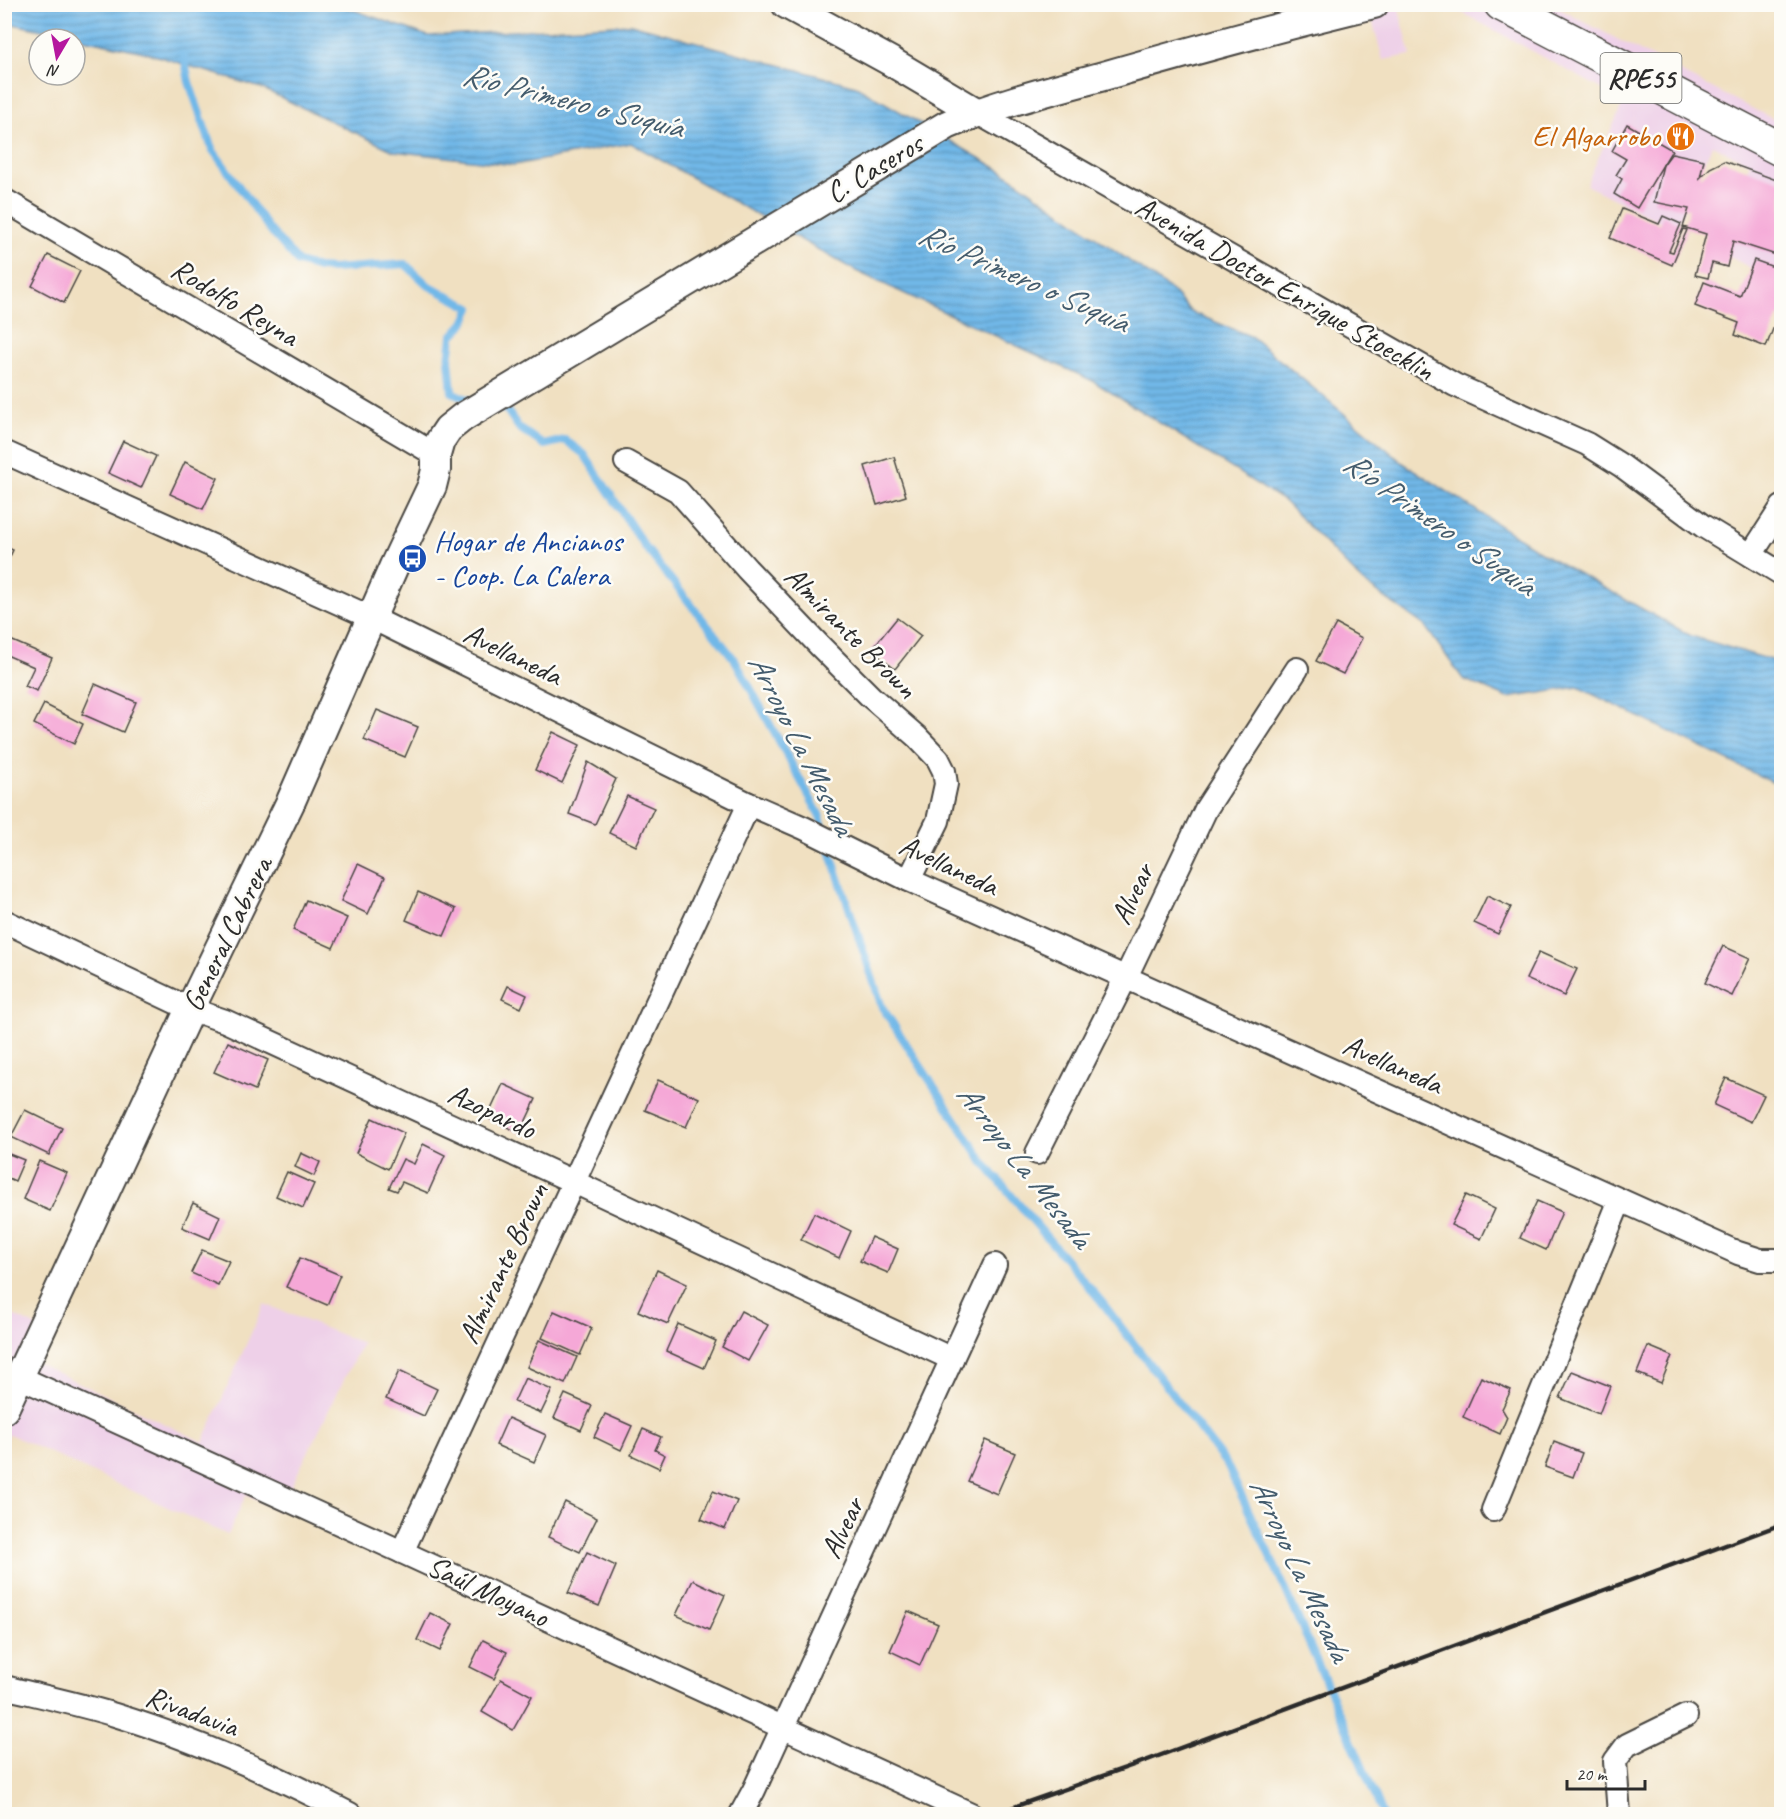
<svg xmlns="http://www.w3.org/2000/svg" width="1786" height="1819" font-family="Caveat,sans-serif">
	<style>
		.built { fill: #eed0e8 }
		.water { fill: url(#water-rules); stroke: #4e728a; stroke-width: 1.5 }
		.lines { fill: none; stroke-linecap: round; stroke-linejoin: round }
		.stream { stroke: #71b8e8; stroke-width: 8 }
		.building { fill: #f5a8d7 }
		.minor-casing { stroke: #494642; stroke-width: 26 }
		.tertiary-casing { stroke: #494642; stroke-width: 32 }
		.primary-casing { stroke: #494642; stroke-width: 36 }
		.minor { stroke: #fff; stroke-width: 22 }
		.tertiary { stroke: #fff; stroke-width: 28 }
		.primary { stroke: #fff; stroke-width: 33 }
		.rail { stroke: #2b2b2b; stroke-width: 4.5 }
		.labels { text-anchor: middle; stroke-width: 5; stroke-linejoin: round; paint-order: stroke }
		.shield { fill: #fdfcf7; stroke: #6a6a68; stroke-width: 1.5 }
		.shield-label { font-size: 28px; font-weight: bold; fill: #2b2b2b }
		.food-label { font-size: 30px; fill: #c56008; stroke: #fdfcf7; text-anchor: end }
		.street-label { font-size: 30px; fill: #2b2b2b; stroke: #fdfcf7 }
		.transit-label { font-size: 30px; fill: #164399; stroke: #fdfcf7; text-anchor: start }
		.water-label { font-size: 32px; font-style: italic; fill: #445c6d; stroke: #fdfcf7 }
	</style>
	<defs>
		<pattern id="water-rules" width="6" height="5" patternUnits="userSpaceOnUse" patternTransform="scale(1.5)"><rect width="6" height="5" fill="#71b8e8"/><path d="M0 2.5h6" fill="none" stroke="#5d96bc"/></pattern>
	</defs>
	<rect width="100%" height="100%" fill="#fdfcf7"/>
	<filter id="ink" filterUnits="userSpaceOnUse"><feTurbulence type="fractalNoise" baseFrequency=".0167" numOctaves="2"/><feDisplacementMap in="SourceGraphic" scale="12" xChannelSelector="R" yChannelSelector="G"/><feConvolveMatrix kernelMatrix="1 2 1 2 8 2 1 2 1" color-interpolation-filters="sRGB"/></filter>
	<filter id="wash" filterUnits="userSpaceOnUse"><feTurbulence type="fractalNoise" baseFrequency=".008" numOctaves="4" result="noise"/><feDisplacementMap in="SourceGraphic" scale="24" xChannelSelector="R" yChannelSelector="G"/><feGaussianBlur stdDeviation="1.35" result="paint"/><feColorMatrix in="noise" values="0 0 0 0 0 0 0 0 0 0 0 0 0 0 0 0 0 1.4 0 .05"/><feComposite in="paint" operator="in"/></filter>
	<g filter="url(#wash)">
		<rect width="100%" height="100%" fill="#f0e0c1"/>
		<g class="built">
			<polygon points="1368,5 1419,5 1399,10 1411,55 1383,60"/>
			<polygon points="1448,5 1552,5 1684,74 1781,123 1781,284 1713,248 1750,163 1712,145 1675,229 1586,185 1624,101"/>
			<polygon points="264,1304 362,1343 279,1511 246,1495 228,1535 9,1434 5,1443 5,1311 50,1334 37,1363 203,1442"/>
		</g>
		<polygon class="water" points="4,5 339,5 428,36 631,24 856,86 1005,173 1172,291 1191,312 1252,337 1403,463 1545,555 1691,636 1781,663 1781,789 1776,784 1578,687 1508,698 1463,679 1425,626 1363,582 1284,501 1093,381 856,271 631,143 514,165 394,151 261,88 144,52 9,23 5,20"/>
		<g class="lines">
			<g class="stream">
				<polyline points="184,56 189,82 212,149 270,230 298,262 318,268 333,269 405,264 429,286 471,308 464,323 452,336 449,360 452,392 475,403"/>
				<polyline points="495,409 506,409 519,428 544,445 565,440 584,454 645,547 735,660 820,816 825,834"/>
				<polyline points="828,845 882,1007 984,1163 1101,1301 1227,1465 1285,1588 1383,1814"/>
			</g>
		</g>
		<g id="blocks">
			<g class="building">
				<polygon points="1627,124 1672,150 1637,208 1614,194 1622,179 1616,175 1626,159 1612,151"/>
				<polygon points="1672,153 1704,160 1700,178 1710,168 1724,161 1782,182 1782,257 1733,241 1727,267 1712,263 1708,278 1695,275 1706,234 1683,227 1689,209 1654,202 1663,165"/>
				<polygon points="1622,209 1659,224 1663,216 1681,224 1669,251 1673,252 1683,229 1687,230 1672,265 1610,238"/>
				<polygon points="48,255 80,271 64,303 32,286"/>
				<polygon points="1754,260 1782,270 1782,318 1778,316 1766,347 1735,335 1739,323 1695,306 1704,282 1740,296"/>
				<polygon points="123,441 156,456 141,488 108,473"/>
				<polygon points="894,457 906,496 877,505 865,466"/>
				<polygon points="185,462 218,478 203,509 170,494"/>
				<polygon points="4,546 13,550 4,569"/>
				<polygon points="897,618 921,636 895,669 871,650"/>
				<polygon points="1336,624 1362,638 1343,674 1316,661"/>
				<polygon points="8,639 52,658 37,691 25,686 34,667 4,654 4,648"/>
				<polygon points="95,684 136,702 123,732 82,714"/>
				<polygon points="44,704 83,724 74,744 34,724"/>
				<polygon points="377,710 418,727 405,757 364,740"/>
				<polygon points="553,732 580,745 562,783 535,770"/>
				<polygon points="588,762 616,779 595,824 569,814"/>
				<polygon points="627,796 654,808 636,846 609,833"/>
				<polygon points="358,864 385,877 368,914 341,901"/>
				<polygon points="418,892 456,909 444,936 406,920"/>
				<polygon points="1487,896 1511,907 1498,934 1474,923"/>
				<polygon points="306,900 347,918 333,948 293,930"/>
				<polygon points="1723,946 1750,958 1732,996 1705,983"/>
				<polygon points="1539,952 1577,969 1564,996 1526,979"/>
				<polygon points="508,986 527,995 521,1008 502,999"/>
				<polygon points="228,1042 268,1060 255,1090 214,1072"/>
				<polygon points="1726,1078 1764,1095 1751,1122 1714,1105"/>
				<polygon points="658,1080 699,1098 686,1127 645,1110"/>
				<polygon points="503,1084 536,1099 520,1133 487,1118"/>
				<polygon points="25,1110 62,1128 49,1155 11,1137"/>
				<polygon points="372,1118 404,1133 388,1169 356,1153"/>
				<polygon points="423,1144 445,1155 428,1193 402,1182 397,1191 389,1188 403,1159 414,1164"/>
				<polygon points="4,1152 24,1160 15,1181 4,1176"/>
				<polygon points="301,1153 320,1162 314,1176 295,1167"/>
				<polygon points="39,1161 67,1173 50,1211 23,1199"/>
				<polygon points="287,1172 314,1184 303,1208 276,1196"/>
				<polygon points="1466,1195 1495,1209 1481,1239 1451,1225"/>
				<polygon points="1537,1201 1562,1212 1546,1250 1520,1238"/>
				<polygon points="193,1203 220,1216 210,1239 182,1227"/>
				<polygon points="814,1213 851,1231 839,1258 801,1240"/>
				<polygon points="871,1237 898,1249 888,1273 860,1261"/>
				<polygon points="202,1250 229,1261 218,1285 191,1273"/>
				<polygon points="300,1258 340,1275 327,1305 286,1287"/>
				<polygon points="657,1270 687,1284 668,1324 638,1311"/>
				<polygon points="554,1311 592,1328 580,1355 542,1338"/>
				<polygon points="741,1311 768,1325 748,1361 722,1347"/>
				<polygon points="678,1324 716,1341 704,1368 666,1351"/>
				<polygon points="539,1340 577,1357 565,1384 527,1367"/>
				<polygon points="1648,1346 1672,1356 1661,1383 1637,1373"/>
				<polygon points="399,1371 437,1389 424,1416 386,1399"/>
				<polygon points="1572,1371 1610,1386 1599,1414 1560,1398"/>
				<polygon points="1481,1377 1511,1390 1502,1409 1507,1417 1500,1434 1463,1417"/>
				<polygon points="525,1378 552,1390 541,1413 514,1402"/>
				<polygon points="565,1394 592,1406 581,1430 554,1418"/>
				<polygon points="605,1414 632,1426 621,1450 594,1437"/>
				<polygon points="508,1418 546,1435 534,1462 496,1445"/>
				<polygon points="643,1429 661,1437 655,1450 665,1455 659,1468 631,1455"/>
				<polygon points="985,1440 1015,1453 997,1494 967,1481"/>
				<polygon points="1554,1442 1582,1453 1573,1477 1545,1467"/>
				<polygon points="713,1491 737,1501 725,1529 701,1519"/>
				<polygon points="565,1502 597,1518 580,1552 548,1537"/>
				<polygon points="587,1552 616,1566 599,1606 568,1593"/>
				<polygon points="693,1580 725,1595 709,1630 676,1615"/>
				<polygon points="908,1611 938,1624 920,1665 890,1651"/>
				<polygon points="430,1613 453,1624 440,1651 417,1640"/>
				<polygon points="483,1640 507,1652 494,1679 470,1667"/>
				<polygon points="501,1679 532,1696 513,1730 482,1712"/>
			</g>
		</g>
	</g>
	<g filter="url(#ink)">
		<use href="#blocks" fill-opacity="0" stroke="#494642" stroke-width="1.5"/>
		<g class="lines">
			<defs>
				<g id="minor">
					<polyline points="976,112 1455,385 1587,444 1622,466 1703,526 1782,574"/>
					<polyline points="4,200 436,455"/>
					<polyline points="4,452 372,618 749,804 804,828 909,880 1738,1253 1760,1260 1782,1260"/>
					<polyline points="626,462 678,491 747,569 820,646 871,697 917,737 938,759 944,771 946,784 938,821 909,880"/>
					<polyline points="1751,555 1782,507"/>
					<polyline points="4,921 190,1009 225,1021 574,1182 952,1359"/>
					<polyline points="1037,1153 1126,977 1206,809 1297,669"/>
					<polyline points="19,1377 402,1552 971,1814"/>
					<polyline points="1493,1510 1620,1200"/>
					<polyline points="402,1552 749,804"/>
					<path d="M4,1687C41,1696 79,1704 115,1715C197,1740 275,1775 350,1814"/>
					<polyline points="741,1814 754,1790 995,1265"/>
					<polyline points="1619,1814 1615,1761 1627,1745 1686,1716"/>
				</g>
				<g id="tertiary">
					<polyline points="786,4 890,61 976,112"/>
					<path d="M4,1409L190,1009L291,801L394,566L432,486L436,470V455L440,441L448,429L463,417L947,125C996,104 1048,91 1100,77C1191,51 1282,26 1374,4"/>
				</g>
				<polyline id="primary" points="1501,4 1782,150"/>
			</defs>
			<use href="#minor" class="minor-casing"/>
			<use href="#tertiary" class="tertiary-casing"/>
			<use href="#primary" class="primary-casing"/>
			<use href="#minor" class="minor"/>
			<use href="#tertiary" class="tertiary"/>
			<use href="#primary" class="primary"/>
			<polyline class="rail" points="994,1814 1145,1761 1782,1524"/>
		</g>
	</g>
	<defs>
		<symbol id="restaurant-disc" viewBox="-11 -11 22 22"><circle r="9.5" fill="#e8710a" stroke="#fdfcf7"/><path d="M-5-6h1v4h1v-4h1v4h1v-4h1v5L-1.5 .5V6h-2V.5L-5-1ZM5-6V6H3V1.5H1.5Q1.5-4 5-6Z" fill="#fff"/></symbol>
		<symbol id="bus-disc" viewBox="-11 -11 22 22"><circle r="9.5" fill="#1a4fb4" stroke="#fdfcf7"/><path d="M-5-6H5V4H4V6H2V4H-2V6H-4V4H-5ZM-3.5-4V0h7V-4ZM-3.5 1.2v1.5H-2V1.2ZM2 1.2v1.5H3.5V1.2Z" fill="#fff"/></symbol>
	</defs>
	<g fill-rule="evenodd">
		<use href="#restaurant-disc" x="1664" y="120" width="33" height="33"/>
		<use href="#bus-disc" x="396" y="542" width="33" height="33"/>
	</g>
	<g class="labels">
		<rect class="shield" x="1600.5" y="53" width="81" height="50" rx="4.5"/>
		<g class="shield-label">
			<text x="1641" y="88">RPE55</text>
		</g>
		<g class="food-label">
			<text x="1660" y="146">El Algarrobo</text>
		</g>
		<g class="street-label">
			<text transform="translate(874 168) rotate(-31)" y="10">C. Caseros</text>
			<text transform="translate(1285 288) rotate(30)" y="10">Avenida Doctor Enrique Stoecklin</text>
			<text transform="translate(235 302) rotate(31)" y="10">Rodolfo Reyna</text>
			<text transform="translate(851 632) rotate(45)" y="10">Almirante Brown</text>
			<text transform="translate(513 654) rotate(26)" y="10">Avellaneda</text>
			<text transform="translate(949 865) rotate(25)" y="10">Avellaneda</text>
			<text transform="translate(1132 894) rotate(-65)" y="10">Alvear</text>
			<text transform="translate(227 934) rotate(-64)" y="10">General Cabrera</text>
			<text transform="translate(1393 1064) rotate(24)" y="10">Avellaneda</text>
			<text transform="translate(492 1111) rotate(25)" y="10">Azopardo</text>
			<text transform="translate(503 1263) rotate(-65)" y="10">Almirante Brown</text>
			<text transform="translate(842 1528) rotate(-65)" y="10">Alvear</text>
			<text transform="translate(488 1591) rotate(25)" y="10">Saúl Moyano</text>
			<text transform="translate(192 1711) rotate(20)" y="10">Rivadavia</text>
		</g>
		<g class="transit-label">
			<text x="434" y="551">Hogar de Ancianos<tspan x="434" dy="34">- Coop. La Calera</tspan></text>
		</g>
		<g class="water-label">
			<text transform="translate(573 100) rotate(14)" y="11">Río Primero o Suquía</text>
			<text transform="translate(1024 277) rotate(24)" y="11">Río Primero o Suquía</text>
			<text transform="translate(1440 523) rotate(35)" y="11">Río Primero o Suquía</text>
			<text transform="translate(802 744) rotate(63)" y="11">Arroyo La Mesada</text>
			<text transform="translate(1025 1165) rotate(52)" y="11">Arroyo La Mesada</text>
			<text transform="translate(1301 1569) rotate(65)" y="11">Arroyo La Mesada</text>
		</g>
	</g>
	<rect width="1786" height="1819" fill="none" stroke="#fdfcf7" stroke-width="24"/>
	<g transform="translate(57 57) rotate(190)"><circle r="28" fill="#fdfcf7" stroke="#a9a8a5" stroke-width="1.5"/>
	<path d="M0-4.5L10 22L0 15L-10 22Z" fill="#b5179e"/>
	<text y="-9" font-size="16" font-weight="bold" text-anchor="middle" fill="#2b2b2b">N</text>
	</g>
	<path d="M1567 1780v9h78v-9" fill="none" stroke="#2b2b2b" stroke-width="3"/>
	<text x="1576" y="1780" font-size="18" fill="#2b2b2b" stroke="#fdfcf7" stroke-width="4.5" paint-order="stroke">20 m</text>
</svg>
